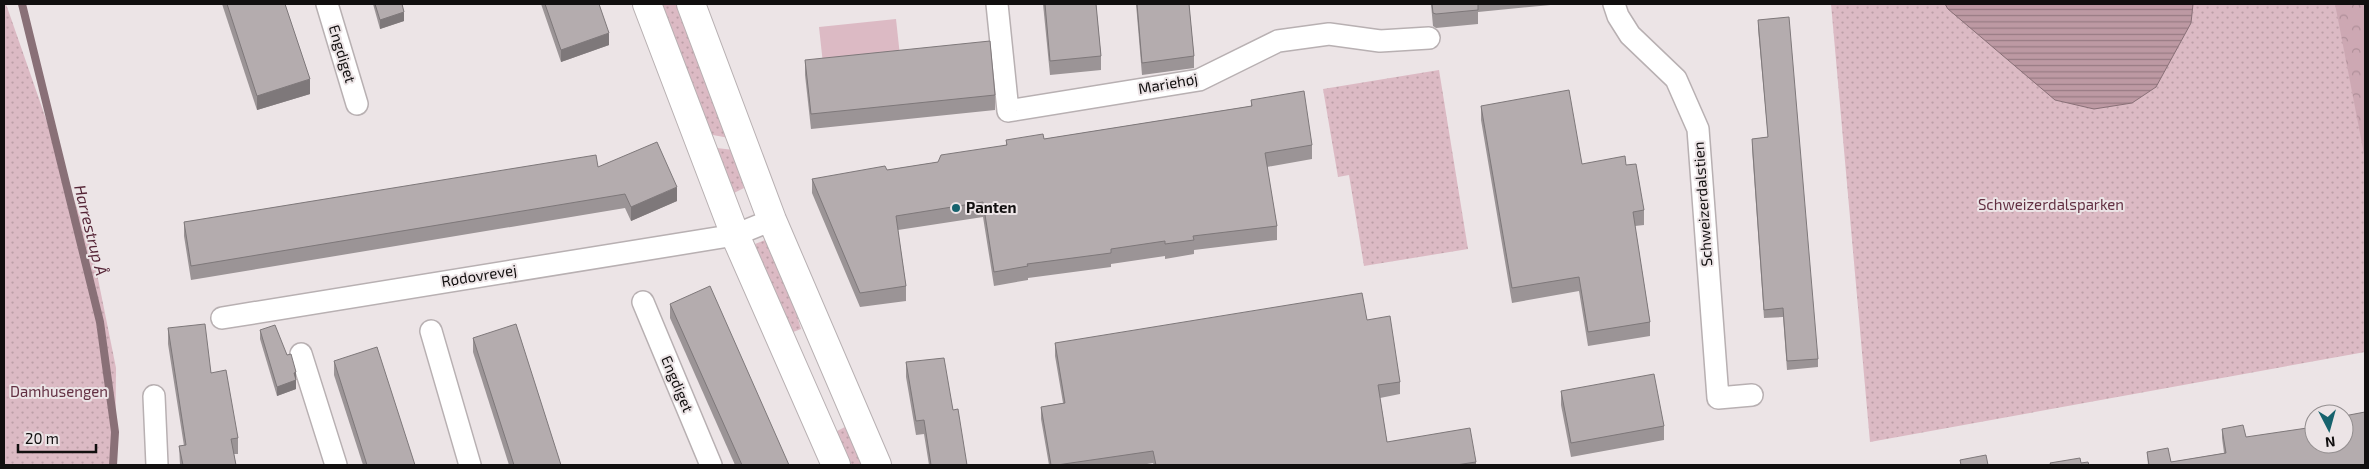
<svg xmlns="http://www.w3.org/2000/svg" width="2369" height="469" font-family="'Exo 2',sans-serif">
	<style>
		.grass { fill: url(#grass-dots) }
		.forest { fill: url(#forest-crowns) }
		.pitch { fill: #dcbac4 }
		.water { fill: url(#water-rules); stroke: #897077 }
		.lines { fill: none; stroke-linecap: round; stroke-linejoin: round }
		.stream { stroke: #897077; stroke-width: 8 }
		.street-casing { stroke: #b8b0b2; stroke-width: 24 }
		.secondary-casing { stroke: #b8b0b2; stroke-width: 30 }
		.street { stroke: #fff; stroke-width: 21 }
		.secondary { stroke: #fff; stroke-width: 28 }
		.wall { fill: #9b9496 }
		.shaded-wall { fill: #7e787a }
		.building { fill: #b4acae; stroke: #7e787a }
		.poi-dot { fill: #16626d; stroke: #ece4e6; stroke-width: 2 }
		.labels { text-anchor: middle; stroke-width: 4; stroke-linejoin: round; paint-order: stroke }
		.street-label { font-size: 15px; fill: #110f0f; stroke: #ece4e6 }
		.park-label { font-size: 15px; fill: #623042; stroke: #ece4e6 }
		.poi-label { font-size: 15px; font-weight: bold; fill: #110f0f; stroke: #ece4e6; text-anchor: start }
		.water-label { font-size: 16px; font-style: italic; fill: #542335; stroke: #ece4e6 }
	</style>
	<defs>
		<pattern id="grass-dots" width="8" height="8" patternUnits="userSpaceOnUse" patternTransform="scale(1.25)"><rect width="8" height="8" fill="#dcbac4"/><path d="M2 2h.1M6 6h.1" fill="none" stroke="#bc9fa7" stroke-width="1.8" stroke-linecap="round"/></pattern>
		<pattern id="forest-crowns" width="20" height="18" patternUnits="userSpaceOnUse" patternTransform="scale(1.25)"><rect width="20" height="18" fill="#cda8b3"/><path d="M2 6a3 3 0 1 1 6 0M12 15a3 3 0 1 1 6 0" fill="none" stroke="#af8f99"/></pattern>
		<pattern id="water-rules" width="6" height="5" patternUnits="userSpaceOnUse" patternTransform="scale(1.25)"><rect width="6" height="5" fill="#bd99a3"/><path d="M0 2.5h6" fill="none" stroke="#987b83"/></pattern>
	</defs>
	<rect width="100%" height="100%" fill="#ece4e6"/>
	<g class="grass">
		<polygon points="4,4 6,4 93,254 116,368 115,465 4,465"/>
		<polygon points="656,4 681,4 729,138 702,133"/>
		<polygon points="1831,4 2365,4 2365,352 1870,442"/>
		<polygon points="1439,70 1468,249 1364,266 1349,175 1338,177 1323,89"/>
		<polygon points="708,147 734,150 744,188 728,196"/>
		<polygon points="765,240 791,295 801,329 788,334 765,278 755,244"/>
		<polygon points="849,425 866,465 843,465 831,434"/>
	</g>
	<polygon class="forest" points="2335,4 2365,4 2365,159"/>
	<polygon class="pitch" points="896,19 900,56 823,64 819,27"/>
	<polygon class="water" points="1945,4 2193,4 2191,23 2156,87 2132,103 2094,109 2055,100 1948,9"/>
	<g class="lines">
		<polyline class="stream" points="22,4 100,322 115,432 113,465"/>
		<defs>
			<g id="street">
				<polyline points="327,4 357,104"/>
				<polyline points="997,4 1008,111 1199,80 1278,41 1329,34 1380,41 1429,38"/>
				<polyline points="1614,4 1618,16 1630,35 1676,79 1698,129 1718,398 1752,395"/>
				<polyline points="643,302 711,465"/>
				<polyline points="222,318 735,235 772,220"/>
				<polyline points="431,331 470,465"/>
				<polyline points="301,354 336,465"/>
				<polyline points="154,396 157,465"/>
			</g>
			<g id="secondary">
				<polyline points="647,4 735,235 836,465"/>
				<polyline points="691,4 772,220 877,465"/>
			</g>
		</defs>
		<use href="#street" class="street-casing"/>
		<use href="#secondary" class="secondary-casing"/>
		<use href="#street" class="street"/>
		<use href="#secondary" class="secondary"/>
	</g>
	<g class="wall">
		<polygon points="222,4 285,4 310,94 257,110"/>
		<polygon points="373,4 402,4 404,21 380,29"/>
		<polygon points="541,4 599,4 609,45 561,62"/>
		<polygon points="1043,4 1096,4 1101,56 1101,70 1050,75"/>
		<polygon points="1136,4 1189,4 1194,56 1194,68 1142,75"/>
		<polygon points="1431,4 1561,4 1478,12 1478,24 1436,28 1433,26"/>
		<polygon points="1758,20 1818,359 1818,367 1787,370 1783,317 1764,318 1752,148 1752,139 1768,137 1758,29"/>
		<polygon points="805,60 995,95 995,110 811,129 805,75"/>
		<polygon points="1251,100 1312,145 1312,159 1267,167 1277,226 1277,240 1194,250 1194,254 1165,259 1165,256 1111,264 1111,267 1028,278 1028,280 994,286 983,217 898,230 906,286 906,301 860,307 812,193 812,179 887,170 938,162 1006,145 1006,140 1044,139 1251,106"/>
		<polygon points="1481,106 1582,164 1626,165 1644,210 1644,225 1635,226 1650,322 1650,336 1588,346 1579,291 1512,303 1481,120"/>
		<polygon points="598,167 677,201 631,221 625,208 191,280 184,236 184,222"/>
		<polygon points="670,304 789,465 735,465 670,318"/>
		<polygon points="1367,320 1400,382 1400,394 1380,398 1387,442 1476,462 1476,465 1154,465 1153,463 1141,465 1049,465 1041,419 1041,407 1063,403 1055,356 1055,343"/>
		<polygon points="168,328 211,373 238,438 238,454 234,454 236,465 180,465 179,446 184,446 168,344"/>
		<polygon points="260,330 287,355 296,372 296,389 277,396 260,339"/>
		<polygon points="473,338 561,465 509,465 473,352"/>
		<polygon points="334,361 415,465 363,465 334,375"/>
		<polygon points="906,362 953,410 967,465 929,465 924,434 916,435 906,377"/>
		<polygon points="1561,391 1664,426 1664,440 1571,457 1561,405"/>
		<polygon points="2344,416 2365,465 2148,465 2147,452 2171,462 2224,453 2222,438 2222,429 2246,437 2344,444"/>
	</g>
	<g class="shaded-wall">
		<polygon points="404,12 404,21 380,29 380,20"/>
		<polygon points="609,33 609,45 561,62 561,50"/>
		<polygon points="310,79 310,94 257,110 257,96"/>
		<polygon points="677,187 677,201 631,221 631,207"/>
		<polygon points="296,372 296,389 277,396 277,387 294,373"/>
	</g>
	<g class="building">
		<polygon points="227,4 285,4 310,79 257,96"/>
		<polygon points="375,4 402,4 404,12 380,20"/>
		<polygon points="545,4 599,4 609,33 561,50"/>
		<polygon points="1045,4 1096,4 1101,56 1050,61"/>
		<polygon points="1137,4 1189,4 1194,56 1142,63"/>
		<polygon points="1432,4 1478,4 1478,10 1436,14 1433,13"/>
		<polygon points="1789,17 1818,359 1787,361 1783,308 1764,310 1752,139 1768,137 1758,20"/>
		<polygon points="990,41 995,95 811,114 805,60"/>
		<polygon points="1569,90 1582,164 1625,156 1626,165 1636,164 1644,210 1633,212 1650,322 1588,332 1579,277 1512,288 1481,106"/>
		<polygon points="1304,91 1312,145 1265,153 1277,226 1193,236 1194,240 1165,244 1165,241 1111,249 1111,253 1027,264 1028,266 994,272 983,202 896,216 906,286 860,293 812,179 885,166 887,170 938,162 941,155 1007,145 1006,140 1043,134 1044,139 1252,106 1251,100"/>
		<polygon points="657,142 677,187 631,207 625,194 191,266 184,222 596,155 598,167"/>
		<polygon points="710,286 789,465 742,465 670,304"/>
		<polygon points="1362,293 1367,320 1390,316 1400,382 1378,385 1387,442 1470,428 1476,462 1456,465 1156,465 1153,451 1057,465 1051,465 1041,407 1065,403 1055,343"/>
		<polygon points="205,324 211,373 226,370 238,438 231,439 236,465 183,465 179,446 186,445 168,328"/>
		<polygon points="516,324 561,465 514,465 473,338"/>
		<polygon points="275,325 287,355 291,354 296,372 294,373 296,380 277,387 260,330"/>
		<polygon points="377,347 415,465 367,465 334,361"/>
		<polygon points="944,358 953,410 958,409 967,465 931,465 924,420 916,421 906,362"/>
		<polygon points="1654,374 1664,426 1571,443 1561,391"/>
		<polygon points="2365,412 2365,465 2149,465 2147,452 2168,448 2171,462 2226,453 2222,429 2243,425 2246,437 2314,427 2314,444 2344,444 2344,422 2345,422 2344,416"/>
		<polygon points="1986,455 1988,465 1961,465 1960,460"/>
		<polygon points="2080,458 2081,463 2088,462 2089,465 2051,465 2050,463"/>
	</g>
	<circle class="poi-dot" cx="956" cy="208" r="5"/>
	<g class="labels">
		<g class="street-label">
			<text transform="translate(342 54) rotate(73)" y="5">Engdiget</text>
			<text transform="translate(1168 84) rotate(-10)" y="5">Mariehøj</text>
			<text transform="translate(1703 204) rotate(-94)" y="5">Schweizerdalstien</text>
			<text transform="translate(479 276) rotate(-9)" y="5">Rødovrevej</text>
			<text transform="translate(677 384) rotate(67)" y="5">Engdiget</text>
		</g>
		<g class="park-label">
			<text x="2051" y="210">Schweizerdalsparken</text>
			<text x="59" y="397">Damhusengen</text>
		</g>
		<g class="poi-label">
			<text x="966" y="213">Panten</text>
		</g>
		<g class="water-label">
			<text transform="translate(91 230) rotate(76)" y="6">Harrestrup Å</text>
		</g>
	</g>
	<rect width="2369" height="469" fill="none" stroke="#110f0f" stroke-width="10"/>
	<g transform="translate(2329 429) rotate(174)"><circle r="24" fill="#ece4e6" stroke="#948f90"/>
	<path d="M0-4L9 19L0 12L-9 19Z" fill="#16626d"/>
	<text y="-8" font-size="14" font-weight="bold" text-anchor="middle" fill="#110f0f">N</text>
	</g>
	<path d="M18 444v8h78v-8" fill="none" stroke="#110f0f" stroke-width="2.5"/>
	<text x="25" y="444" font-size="15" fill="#110f0f" stroke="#ece4e6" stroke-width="4" paint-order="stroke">20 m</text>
</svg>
